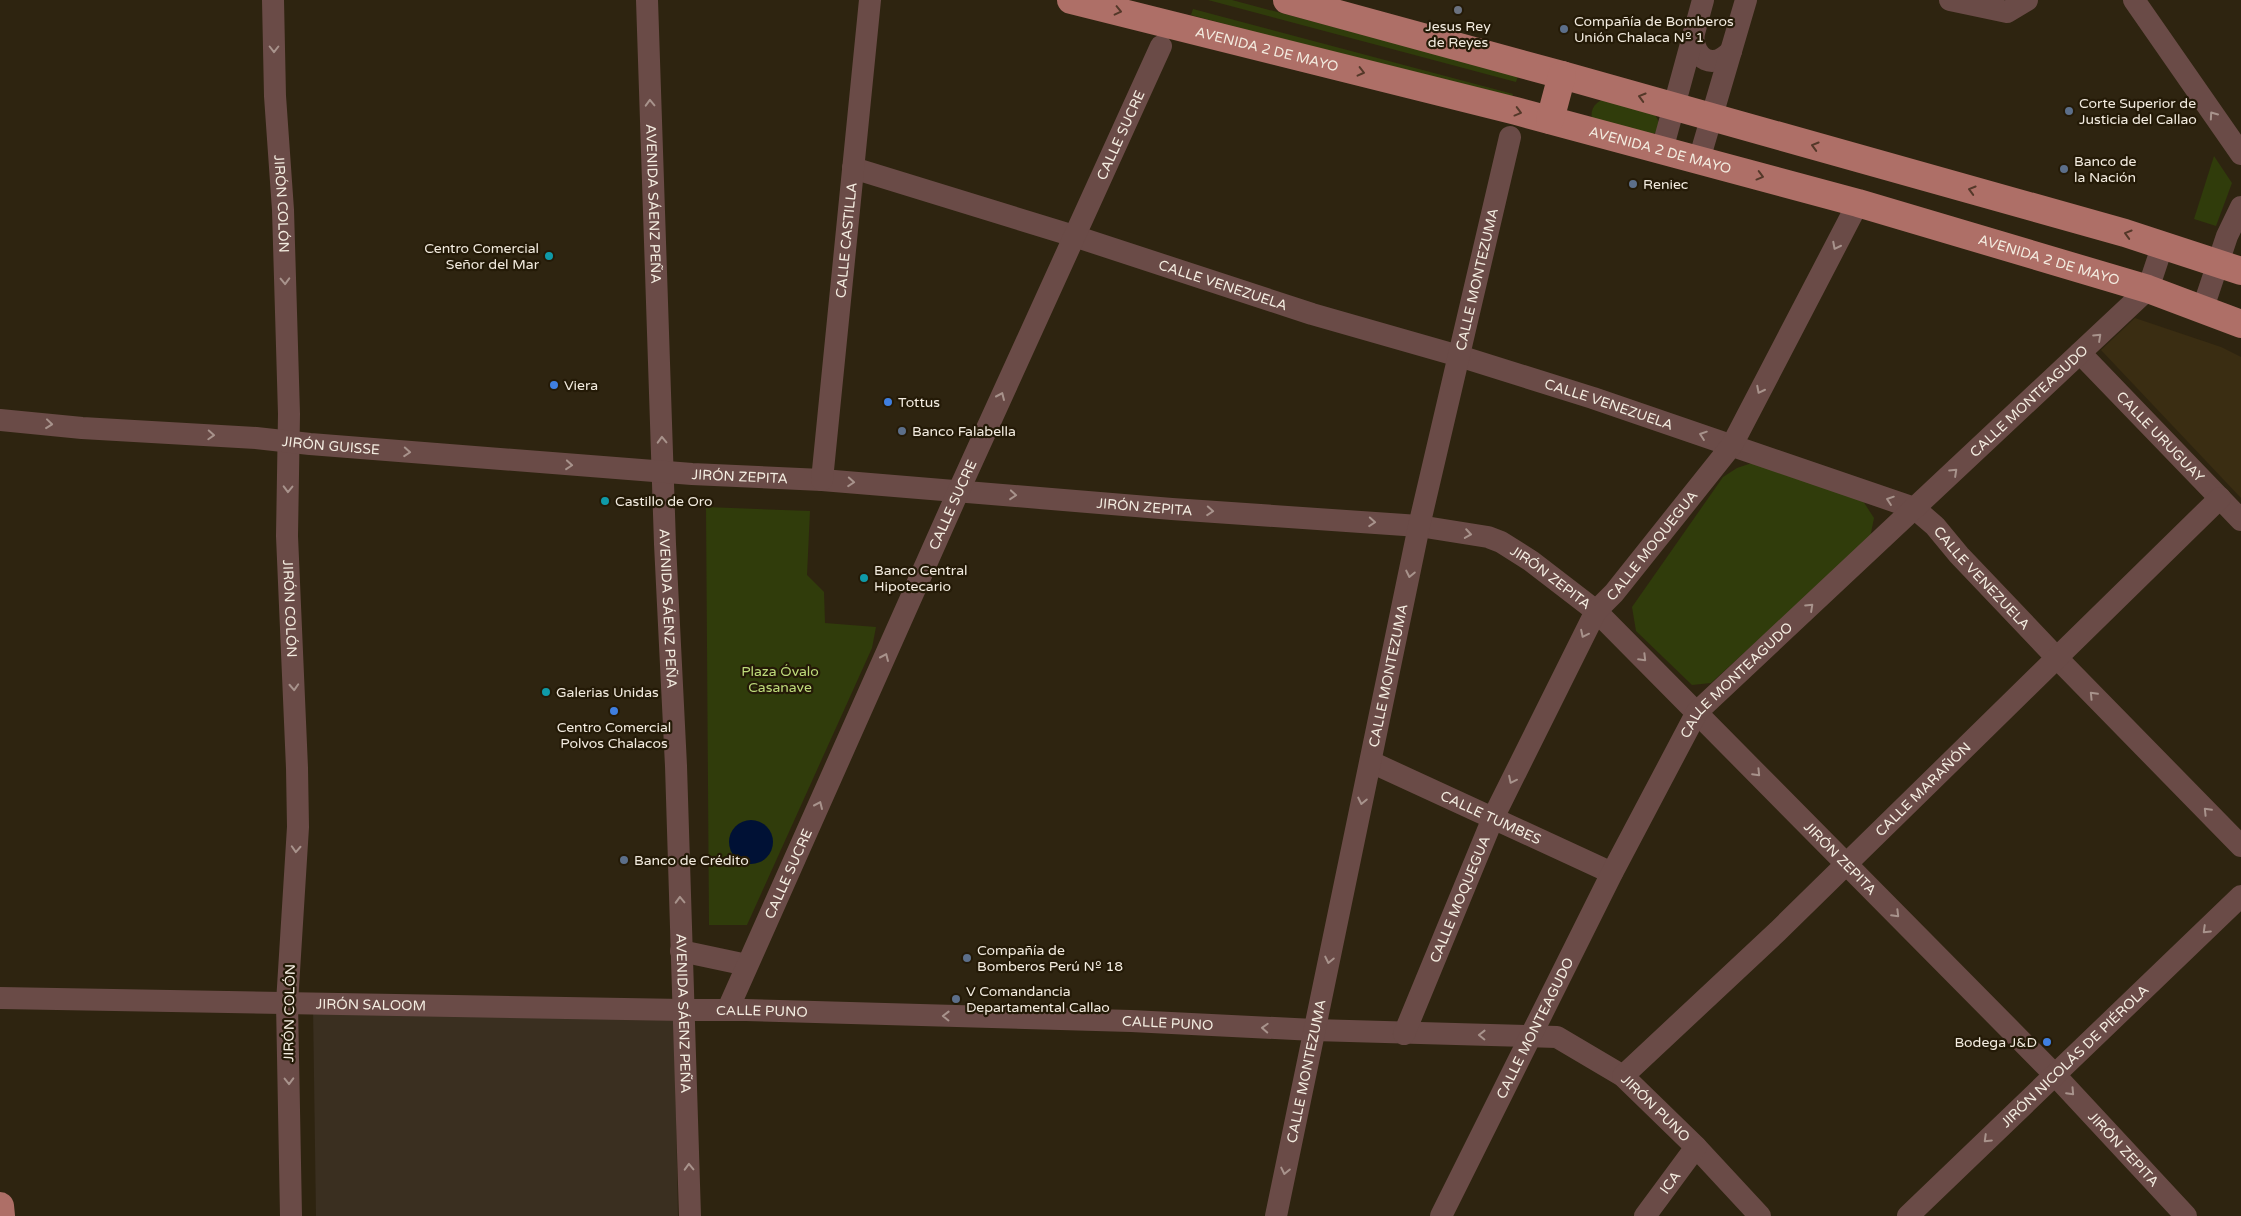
<svg xmlns="http://www.w3.org/2000/svg" width="2241" height="1216" font-family="'Varela Round',sans-serif">
	<style>
		.commercial { fill: #3a2f20 }
		.built { fill: #3a2d12 }
		.green { fill: #303c0b }
		.water { fill: #001135 }
		.lines { fill: none; stroke-linecap: round; stroke-linejoin: round }
		.minor { stroke: #6a4b47; stroke-width: 22 }
		.major { stroke: #ae6f67; stroke-width: 28 }
		.oneway { stroke: #543829 }
		.oneway2 { stroke: #a8938c }
		.worship-dot { fill: #6b7280; stroke: #241a07; stroke-width: 2 }
		.service-dot { fill: #5c6f8a; stroke: #241a07; stroke-width: 2 }
		.culture-dot { fill: #0f9aa8; stroke: #241a07; stroke-width: 2 }
		.shop-dot { fill: #3f7fe0; stroke: #241a07; stroke-width: 2 }
		.labels { text-anchor: middle; stroke-width: 4.5; stroke-linejoin: round; paint-order: stroke }
		.poi-label { font-size: 14px; fill: #f3ece0; stroke: #241a07; text-anchor: start }
		.street-label { font-size: 14px; fill: #f3ece0; stroke: #241a07 }
		.park-label { font-size: 14px; fill: #bedb7b; stroke: #241a07 }
	</style>
	<rect width="100%" height="100%" fill="#2e2410"/>
	<polygon class="commercial" points="313,1004 674,1018 678,1216 316,1216"/>
	<polygon class="built" points="2135,318 2221,347 2241,357 2241,498 2101,350"/>
	<g class="green">
		<polygon points="1208,0 1232,0 1518,76 1516,82"/>
		<polygon points="1193,9 1513,94 1511,100 1191,15"/>
		<path d="M1604,99L1654,112L1661,127L1655,133L1646,137L1593,123C1589,112 1593,103 1604,99Z"/>
		<polygon points="2214,156 2232,183 2216,226 2194,219"/>
		<polygon points="1752,463 1863,501 1874,518 1870,538 1711,683 1692,685 1636,631 1632,607 1723,477 1737,468"/>
		<polygon points="706,507 810,511 807,575 824,592 825,623 876,627 872,648 747,925 709,925"/>
	</g>
	<circle class="water" cx="751" cy="842" r="22"/>
	<g class="lines">
		<g class="minor">
			<path id="s1" d="M273,0L275,96L283,210L289,414L287,536L297,768L298,827L287,1003L291,1216"/>
			<path id="s2" d="M647,0L665,544L676,766L690,1216"/>
			<polyline points="1950,0 2007,12 2027,0"/>
			<polyline points="2134,0 2241,154"/>
			<path d="M1693,35C1694,60 1713,70 1731,51"/>
			<polyline points="1662,150 1703,0"/>
			<polyline points="1699,160 1746,0"/>
			<path id="s3" d="M853,168L1074,236L1312,314L1459,356L1593,398L1914,508L1935,526L1959,555L2057,658L2241,846"/>
			<polyline points="2203,308 2227,236 2241,207"/>
			<path id="s4" d="M2080,353L2241,520"/>
			<path id="s5" d="M0,420L82,428L256,438L310,444L692,474L822,480L1172,509L1419,526L1488,537L1501,542L1531,561L1596,611L2054,1074L2186,1216"/>
			<path id="s6" d="M822,480L870,0"/>
			<path id="s7" d="M1371,762L1612,873"/>
			<polyline points="681,951 747,965"/>
			<path id="s8" d="M0,998L683,1010H746L1131,1021L1314,1030L1557,1037L1623,1076L1696,1147L1760,1216"/>
			<path id="s9" d="M728,1009L959,490L1161,46"/>
			<path id="s10" d="M1404,1034L1493,818L1596,611L1614,593L1732,445L1858,203"/>
			<path id="s11" d="M1623,1076L1778,931L2220,498"/>
			<path id="s12" d="M1276,1216L1419,526L1510,137"/>
			<path id="s13" d="M1441,1216L1612,873L1697,712L2148,289L2163,244"/>
			<path id="s14" d="M1645,1216L1696,1147"/>
			<path id="s15" d="M1908,1216L2241,896"/>
		</g>
		<g class="major">
			<path id="s16" d="M1071,0L1516,111L1858,203L2148,289L2241,324"/>
			<polyline points="1287,0 1562,75 2125,233 2241,271"/>
			<polyline points="1550,120 1562,75"/>
			<polyline points="0,1206 1,1216"/>
		</g>
	</g>
	<defs><path id="oneway-chevron" d="M-2-3.5L2.5 0L-2 3.5" fill="none" stroke-width="1.6" stroke-linecap="round" stroke-linejoin="round" transform="scale(1.25)"/></defs>
	<g class="oneway">
		<use href="#oneway-chevron" transform="translate(1118 11) rotate(13)"/>
		<use href="#oneway-chevron" transform="translate(1361 72) rotate(14)"/>
		<use href="#oneway-chevron" transform="translate(1642 97) rotate(-164)"/>
		<use href="#oneway-chevron" transform="translate(1518 112) rotate(15)"/>
		<use href="#oneway-chevron" transform="translate(1815 146) rotate(-164)"/>
		<use href="#oneway-chevron" transform="translate(1760 176) rotate(15)"/>
		<use href="#oneway-chevron" transform="translate(1972 190) rotate(-164)"/>
		<use href="#oneway-chevron" transform="translate(2128 234) rotate(-164)"/>
	</g>
	<g class="oneway2">
		<use href="#oneway-chevron" transform="translate(274 49) rotate(90)"/>
		<use href="#oneway-chevron" transform="translate(650 103) rotate(-92)"/>
		<use href="#oneway-chevron" transform="translate(2213 115) rotate(-125)"/>
		<use href="#oneway-chevron" transform="translate(1836 246) rotate(117)"/>
		<use href="#oneway-chevron" transform="translate(285 281) rotate(88)"/>
		<use href="#oneway-chevron" transform="translate(2098 337) rotate(-43)"/>
		<use href="#oneway-chevron" transform="translate(1760 390) rotate(117)"/>
		<use href="#oneway-chevron" transform="translate(1001 396) rotate(-66)"/>
		<use href="#oneway-chevron" transform="translate(49 424) rotate(6)"/>
		<use href="#oneway-chevron" transform="translate(211 435) rotate(3)"/>
		<use href="#oneway-chevron" transform="translate(1703 435) rotate(-161)"/>
		<use href="#oneway-chevron" transform="translate(662 440) rotate(-92)"/>
		<use href="#oneway-chevron" transform="translate(407 452) rotate(4)"/>
		<use href="#oneway-chevron" transform="translate(569 465) rotate(5)"/>
		<use href="#oneway-chevron" transform="translate(1954 472) rotate(-43)"/>
		<use href="#oneway-chevron" transform="translate(851 482) rotate(4)"/>
		<use href="#oneway-chevron" transform="translate(288 489) rotate(91)"/>
		<use href="#oneway-chevron" transform="translate(1013 495) rotate(5)"/>
		<use href="#oneway-chevron" transform="translate(1890 500) rotate(-161)"/>
		<use href="#oneway-chevron" transform="translate(1210 511) rotate(4)"/>
		<use href="#oneway-chevron" transform="translate(1372 522) rotate(4)"/>
		<use href="#oneway-chevron" transform="translate(1468 534) rotate(9)"/>
		<use href="#oneway-chevron" transform="translate(1410 574) rotate(102)"/>
		<use href="#oneway-chevron" transform="translate(1810 607) rotate(-43)"/>
		<use href="#oneway-chevron" transform="translate(1584 634) rotate(116)"/>
		<use href="#oneway-chevron" transform="translate(885 657) rotate(-66)"/>
		<use href="#oneway-chevron" transform="translate(1643 658) rotate(45)"/>
		<use href="#oneway-chevron" transform="translate(294 687) rotate(87)"/>
		<use href="#oneway-chevron" transform="translate(2093 695) rotate(-134)"/>
		<use href="#oneway-chevron" transform="translate(1757 773) rotate(46)"/>
		<use href="#oneway-chevron" transform="translate(1512 780) rotate(116)"/>
		<use href="#oneway-chevron" transform="translate(1362 801) rotate(102)"/>
		<use href="#oneway-chevron" transform="translate(819 805) rotate(-66)"/>
		<use href="#oneway-chevron" transform="translate(2207 811) rotate(-134)"/>
		<use href="#oneway-chevron" transform="translate(296 849) rotate(93)"/>
		<use href="#oneway-chevron" transform="translate(680 900) rotate(-92)"/>
		<use href="#oneway-chevron" transform="translate(1896 914) rotate(45)"/>
		<use href="#oneway-chevron" transform="translate(2206 930) rotate(136)"/>
		<use href="#oneway-chevron" transform="translate(1329 960) rotate(102)"/>
		<use href="#oneway-chevron" transform="translate(946 1016) rotate(-179)"/>
		<use href="#oneway-chevron" transform="translate(1265 1028) rotate(-177)"/>
		<use href="#oneway-chevron" transform="translate(1482 1035) rotate(-179)"/>
		<use href="#oneway-chevron" transform="translate(289 1081) rotate(89)"/>
		<use href="#oneway-chevron" transform="translate(2071 1092) rotate(47)"/>
		<use href="#oneway-chevron" transform="translate(1987 1139) rotate(136)"/>
		<use href="#oneway-chevron" transform="translate(689 1167) rotate(-92)"/>
		<use href="#oneway-chevron" transform="translate(1285 1171) rotate(102)"/>
	</g>
	<circle class="worship-dot" cx="1458" cy="10" r="5"/>
	<g class="service-dot">
		<circle cx="1564" cy="29" r="5"/>
		<circle cx="2069" cy="111" r="5"/>
		<circle cx="2064" cy="169" r="5"/>
		<circle cx="1633" cy="184" r="5"/>
		<circle cx="902" cy="431" r="5"/>
		<circle cx="624" cy="860" r="5"/>
		<circle cx="967" cy="958" r="5"/>
		<circle cx="956" cy="999" r="5"/>
	</g>
	<g class="culture-dot">
		<circle cx="549" cy="256" r="5"/>
		<circle cx="605" cy="501" r="5"/>
		<circle cx="864" cy="578" r="5"/>
		<circle cx="546" cy="692" r="5"/>
	</g>
	<g class="shop-dot">
		<circle cx="554" cy="385" r="5"/>
		<circle cx="888" cy="402" r="5"/>
		<circle cx="614" cy="711" r="5"/>
		<circle cx="2047" cy="1042" r="5"/>
	</g>
	<g class="labels">
		<g class="poi-label">
			<text x="1574" y="26">Compañía de Bomberos<tspan x="1574" dy="16">Unión Chalaca Nº 1</tspan></text>
			<text x="1458" y="31" text-anchor="middle">Jesus Rey<tspan x="1458" dy="16">de Reyes</tspan></text>
			<text x="2079" y="108">Corte Superior de<tspan x="2079" dy="16">Justicia del Callao</tspan></text>
			<text x="2074" y="166">Banco de<tspan x="2074" dy="16">la Nación</tspan></text>
			<text x="1643" y="189">Reniec</text>
			<text x="539" y="253" text-anchor="end">Centro Comercial<tspan x="539" dy="16">Señor del Mar</tspan></text>
			<text x="564" y="390">Viera</text>
			<text x="898" y="407">Tottus</text>
			<text x="912" y="436">Banco Falabella</text>
			<text x="615" y="506">Castillo de Oro</text>
			<text x="874" y="575">Banco Central<tspan x="874" dy="16">Hipotecario</tspan></text>
			<text x="556" y="697">Galerias Unidas</text>
			<text x="614" y="732" text-anchor="middle">Centro Comercial<tspan x="614" dy="16">Polvos Chalacos</tspan></text>
			<text x="634" y="865">Banco de Crédito</text>
			<text x="977" y="955">Compañía de<tspan x="977" dy="16">Bomberos Perú Nº 18</tspan></text>
			<text x="966" y="996">V Comandancia<tspan x="966" dy="16">Departamental Callao</tspan></text>
			<text x="2037" y="1047" text-anchor="end">Bodega J&amp;D</text>
		</g>
		<g class="street-label">
			<text dy="5" stroke="none"><textPath href="#s16" startOffset="202">AVENIDA 2 DE MAYO</textPath></text>
			<text dy="5" stroke="none"><textPath href="#s9" startOffset="958">CALLE SUCRE</textPath></text>
			<text dy="5" stroke="none"><textPath href="#s16" startOffset="608">AVENIDA 2 DE MAYO</textPath></text>
			<text dy="5" stroke="none"><textPath href="#s1" startOffset="204">JIRÓN COLÓN</textPath></text>
			<text dy="5" stroke="none"><textPath href="#s2" startOffset="204">AVENIDA SÁENZ PEÑA</textPath></text>
			<text dy="5" stroke="none"><textPath href="#s6" startOffset="241">CALLE CASTILLA</textPath></text>
			<text dy="5" stroke="none"><textPath href="#s16" startOffset="1012">AVENIDA 2 DE MAYO</textPath></text>
			<text dy="5" stroke="none"><textPath href="#s12" startOffset="958">CALLE MONTEZUMA</textPath></text>
			<text dy="5" stroke="none"><textPath href="#s3" startOffset="388">CALLE VENEZUELA</textPath></text>
			<text dy="5" stroke="none"><textPath href="#s13" startOffset="1020">CALLE MONTEAGUDO</textPath></text>
			<text dy="5" stroke="none"><textPath href="#s3" startOffset="792">CALLE VENEZUELA</textPath></text>
			<text dy="5" stroke="none"><textPath href="#s4" startOffset="116">CALLE URUGUAY</textPath></text>
			<text dy="5" stroke="none"><textPath href="#s5" startOffset="332">JIRÓN GUISSE</textPath></text>
			<text dy="5" stroke="none"><textPath href="#s5" startOffset="742">JIRÓN ZEPITA</textPath></text>
			<text dy="5" stroke="none"><textPath href="#s9" startOffset="552">CALLE SUCRE</textPath></text>
			<text dy="5" stroke="none"><textPath href="#s5" startOffset="1148">JIRÓN ZEPITA</textPath></text>
			<text dy="5" stroke="none"><textPath href="#s10" startOffset="551">CALLE MOQUEGUA</textPath></text>
			<text dy="5" stroke="none"><textPath href="#s5" startOffset="1568">JIRÓN ZEPITA</textPath></text>
			<text dy="5" stroke="none"><textPath href="#s3" startOffset="1212">CALLE VENEZUELA</textPath></text>
			<text dy="5" stroke="none"><textPath href="#s1" startOffset="609">JIRÓN COLÓN</textPath></text>
			<text dy="5" stroke="none"><textPath href="#s2" startOffset="609">AVENIDA SÁENZ PEÑA</textPath></text>
			<text dy="5" stroke="none"><textPath href="#s12" startOffset="552">CALLE MONTEZUMA</textPath></text>
			<text dy="5" stroke="none"><textPath href="#s13" startOffset="615">CALLE MONTEAGUDO</textPath></text>
			<text dy="5" stroke="none"><textPath href="#s11" startOffset="415">CALLE MARAÑÓN</textPath></text>
			<text dy="5" stroke="none"><textPath href="#s7" startOffset="132">CALLE TUMBES</textPath></text>
			<text dy="5" stroke="none"><textPath href="#s5" startOffset="1972">JIRÓN ZEPITA</textPath></text>
			<text dy="5" stroke="none"><textPath href="#s9" startOffset="148">CALLE SUCRE</textPath></text>
			<text dy="5" stroke="none"><textPath href="#s10" startOffset="146">CALLE MOQUEGUA</textPath></text>
			<text dy="5" stroke="none"><textPath href="#s8" startOffset="371">JIRÓN SALOOM</textPath></text>
			<text dy="5" stroke="none"><textPath href="#s8" startOffset="762">CALLE PUNO</textPath></text>
			<text transform="translate(289 1013) rotate(-89)" y="5">JIRÓN COLÓN</text>
			<text dy="5" stroke="none"><textPath href="#s2" startOffset="1014">AVENIDA SÁENZ PEÑA</textPath></text>
			<text dy="5" stroke="none"><textPath href="#s8" startOffset="1168">CALLE PUNO</textPath></text>
			<text dy="5" stroke="none"><textPath href="#s13" startOffset="210">CALLE MONTEAGUDO</textPath></text>
			<text dy="5" stroke="none"><textPath href="#s15" startOffset="231">JIRÓN NICOLÁS DE PIÉROLA</textPath></text>
			<text dy="5" stroke="none"><textPath href="#s12" startOffset="148">CALLE MONTEZUMA</textPath></text>
			<text dy="5" stroke="none"><textPath href="#s8" startOffset="1680">JIRÓN PUNO</textPath></text>
			<text dy="5" stroke="none"><textPath href="#s5" startOffset="2378">JIRÓN ZEPITA</textPath></text>
			<text dy="5" stroke="none"><textPath href="#s14" startOffset="42">ICA</textPath></text>
		</g>
		<g class="park-label">
			<text x="780" y="676">Plaza Óvalo<tspan x="780" dy="16">Casanave</tspan></text>
		</g>
	</g>
</svg>
